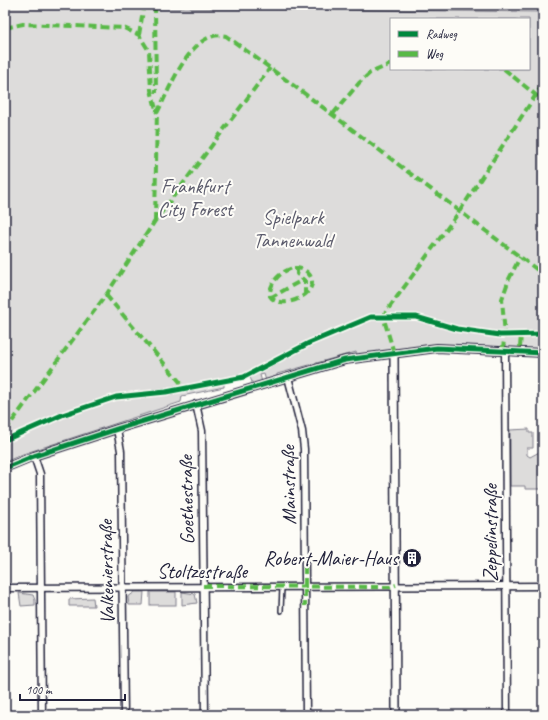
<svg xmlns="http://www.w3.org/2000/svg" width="548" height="720" font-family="Caveat,sans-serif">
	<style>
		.green { fill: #dddcdb; stroke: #807f8b; fill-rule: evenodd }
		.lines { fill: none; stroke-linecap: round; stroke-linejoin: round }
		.service-casing { stroke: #22223b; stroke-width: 6 }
		.minor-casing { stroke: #22223b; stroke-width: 9 }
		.tertiary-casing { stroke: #22223b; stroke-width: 10 }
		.service { stroke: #fdfcf7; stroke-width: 3 }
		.minor { stroke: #fdfcf7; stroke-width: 6 }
		.tertiary { stroke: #fdfcf7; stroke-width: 7 }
		.quiet { stroke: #58b947; stroke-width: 4; stroke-dasharray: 8 4; stroke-linecap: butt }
		.cycleway-casing { stroke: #fdfcf7; stroke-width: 8 }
		.cycleway { stroke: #00873e; stroke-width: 5 }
		.labels { text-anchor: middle; stroke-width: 4; stroke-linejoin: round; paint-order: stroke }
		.park-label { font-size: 20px; fill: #5a5a6b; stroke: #fdfcf7 }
		.street-label { font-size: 20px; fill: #22223b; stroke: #fdfcf7 }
		.poi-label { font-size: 20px; fill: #22223b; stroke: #fdfcf7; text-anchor: end }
	</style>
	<rect width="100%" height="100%" fill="#fdfcf7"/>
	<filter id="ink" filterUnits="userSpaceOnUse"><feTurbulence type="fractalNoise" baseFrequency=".025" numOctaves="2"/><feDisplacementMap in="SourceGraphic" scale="8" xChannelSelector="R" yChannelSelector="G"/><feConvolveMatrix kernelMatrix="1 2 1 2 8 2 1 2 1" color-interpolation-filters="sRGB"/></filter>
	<g filter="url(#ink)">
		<g class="green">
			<path d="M5,6L543,12V349L438,344L357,355L356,352L277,374V377L266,381L264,374L260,375L262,382L253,385L250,377L224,383V387L182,396L181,402L23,454L5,462ZM391,19H529V69H391Z"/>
			<polygon points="529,429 529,433 533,433 533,448 527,448 527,455 530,457 543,450 543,489 525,489 525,486 510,486 510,430"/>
			<polygon points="135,592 144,592 143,605 129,605 128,597"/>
			<rect x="150" y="592" width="26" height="13"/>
			<polygon points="182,592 195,594 197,603 182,605"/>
			<polygon points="19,593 33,595 35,600 35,605 21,606"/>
			<polygon points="93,598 94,606 69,606 69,599"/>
		</g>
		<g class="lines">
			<defs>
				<polyline id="service" points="281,611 282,587"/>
				<g id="minor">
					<polyline points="505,350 507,715"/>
					<polyline points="288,377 302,431 304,449 306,715"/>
					<polyline points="196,404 202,431 205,715"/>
					<polyline points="117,429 121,451 124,715"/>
					<polyline points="34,456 40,474 42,715"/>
					<polyline points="5,588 543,586"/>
				</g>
				<g id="tertiary">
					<polyline points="394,353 396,715"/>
					<polyline points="5,468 34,456 117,429 345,360 437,348 543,353"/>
				</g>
			</defs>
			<use href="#service" class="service-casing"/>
			<use href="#minor" class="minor-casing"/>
			<use href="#tertiary" class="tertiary-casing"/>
			<use href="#service" class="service"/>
			<use href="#minor" class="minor"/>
			<use href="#tertiary" class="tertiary"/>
			<g class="quiet">
				<polyline points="155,5 156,93"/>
				<polyline points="5,28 23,24 124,28 139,35 149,51 151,90 157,113"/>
				<polyline points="139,35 143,11"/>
				<polyline points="504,69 543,101"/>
				<path d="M157,113C170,89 191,28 226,36C333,113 437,195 543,274"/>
				<polyline points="333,114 359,83 370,73 391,64"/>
				<polyline points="155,221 157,109"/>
				<path d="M294,268C299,268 304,269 308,273C326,292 280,313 270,296C269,283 281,270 294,268Z"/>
				<polyline points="297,268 297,274 305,281 305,295"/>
				<polyline points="106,295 185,388"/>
				<polyline points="270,298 304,279"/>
				<polyline points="520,347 521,335"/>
				<polyline points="505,350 503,347 505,335 502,299 509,279 520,257"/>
				<polyline points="394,353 383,316 459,212 543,84"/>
				<polyline points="5,431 106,295 155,221 270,68"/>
				<polyline points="305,566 305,606"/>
				<polyline points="203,586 390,587 396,585"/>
			</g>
			<defs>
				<g id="cycleway">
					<polyline points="5,440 62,415 116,397 166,392 244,377 309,343 371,317 416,317 457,329 500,335 543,334"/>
					<polyline points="5,468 34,456 117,429 345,360 437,348 543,353"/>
				</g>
			</defs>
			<use href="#cycleway" class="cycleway-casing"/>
			<use href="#cycleway" class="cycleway"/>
		</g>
	</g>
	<defs>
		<symbol id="building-disc" viewBox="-11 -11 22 22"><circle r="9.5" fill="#22223b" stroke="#fdfcf7"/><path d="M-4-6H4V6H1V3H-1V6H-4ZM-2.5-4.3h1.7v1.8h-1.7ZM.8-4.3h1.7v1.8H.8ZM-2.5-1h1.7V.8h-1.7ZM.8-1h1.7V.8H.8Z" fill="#fff"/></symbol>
	</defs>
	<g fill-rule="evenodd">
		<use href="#building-disc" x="401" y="547" width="22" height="22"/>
	</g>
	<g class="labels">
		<g class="park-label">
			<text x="195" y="193">Frankfurt<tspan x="195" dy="23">City Forest</tspan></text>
			<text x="293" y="224">Spielpark<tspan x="293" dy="23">Tannenwald</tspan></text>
		</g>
		<g class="street-label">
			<text transform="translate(288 485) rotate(-91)" y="7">Mainstraße</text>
			<text transform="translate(186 500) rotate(-91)" y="7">Goethestraße</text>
			<text transform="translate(490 533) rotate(-90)" y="7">Zeppelinstraße</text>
			<text x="202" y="578">Stoltzestraße</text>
			<text transform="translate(106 572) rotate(-91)" y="7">Valkenierstraße</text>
		</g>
		<g class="poi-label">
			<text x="398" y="565">Robert-Maier-Haus</text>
		</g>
	</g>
	<rect width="548" height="720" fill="none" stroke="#fdfcf7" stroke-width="20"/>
	<rect x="10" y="10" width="528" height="700" fill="none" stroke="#22223b" stroke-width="1.5" filter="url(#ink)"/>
	<rect x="390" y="18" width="140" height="52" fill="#fdfcf7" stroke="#a5a5ac"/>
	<rect x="398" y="31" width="20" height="6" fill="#00873e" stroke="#a5a5ac"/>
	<text x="426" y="38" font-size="12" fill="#22223b">Radweg</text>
	<rect x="398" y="51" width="20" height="6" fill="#58b947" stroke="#a5a5ac"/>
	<text x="426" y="58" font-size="12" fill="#22223b">Weg</text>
	<path d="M20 694v6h105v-6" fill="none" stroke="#22223b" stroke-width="2"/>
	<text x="26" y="694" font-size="12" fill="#22223b" stroke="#fdfcf7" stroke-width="3" paint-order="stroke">100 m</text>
</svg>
